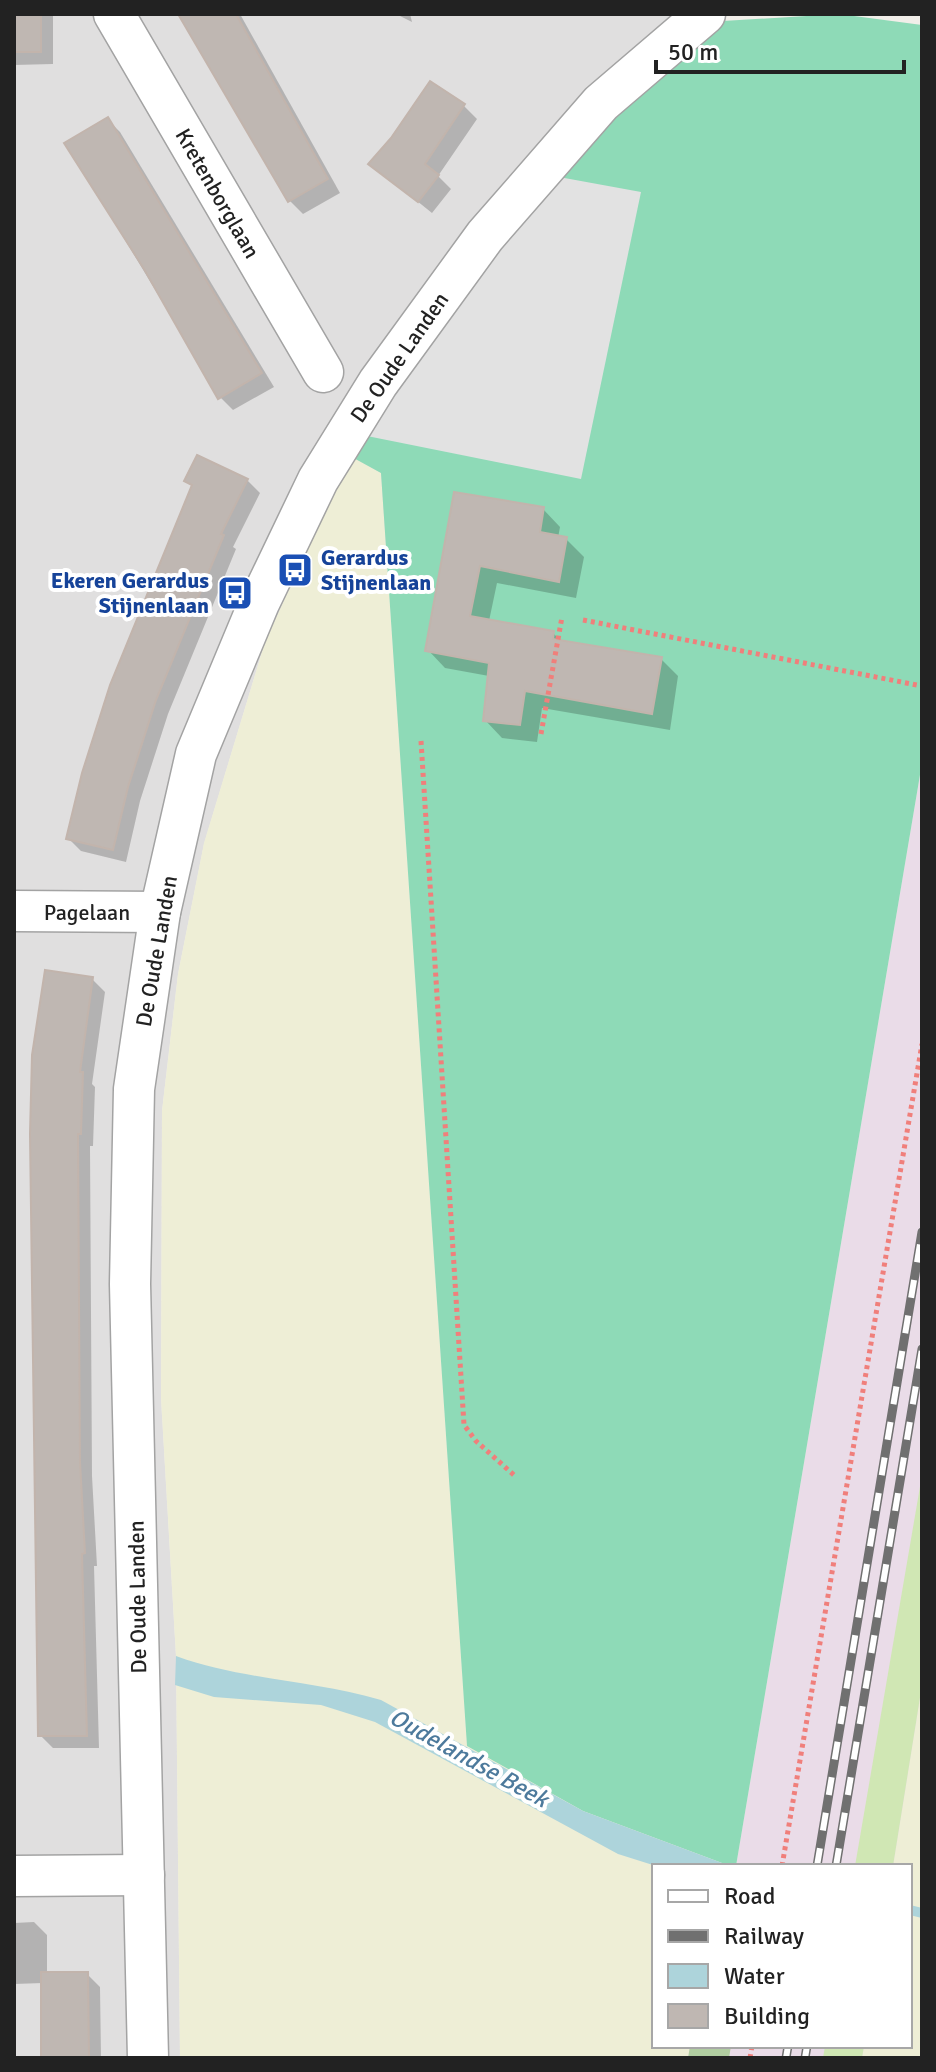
<svg xmlns="http://www.w3.org/2000/svg" width="936" height="2072" font-family="Signika,sans-serif">
	<style>
		.residential { fill: #e0dfdf }
		.industrial { fill: #eadce8 }
		.farmland { fill: #eeeed6 }
		.grass { fill: #d0e7b4 }
		.forest { fill: #b1cda1 }
		.pitch { fill: #8edab7 }
		.parking { fill: #e2e2e2 }
		.water { fill: #add4db }
		.shadow { fill: #0003 }
		.lines { fill: none; stroke-linecap: round; stroke-linejoin: round }
		.stream { stroke: #add4db; stroke-width: 10 }
		.building { fill: #bfb7b2; stroke: #c2b4ac; stroke-width: 2 }
		.street-casing { stroke: #a3a3a3; stroke-width: 43 }
		.path { stroke: #f07f7b; stroke-width: 5; stroke-dasharray: 4 4; stroke-linecap: butt }
		.street { stroke: #fff; stroke-width: 40 }
		.rail-casing { stroke: #707070; stroke-width: 9 }
		.rail { stroke: #fff; stroke-width: 6; stroke-dasharray: 18; stroke-linecap: butt }
		.labels { text-anchor: middle; stroke-width: 8; stroke-linejoin: round; paint-order: stroke }
		.street-label { font-size: 22px; fill: #222; stroke: #fff }
		.transit-label { font-size: 22px; font-weight: bold; fill: #164399; stroke: #fff; text-anchor: start }
		.water-label { font-size: 24px; font-style: italic; fill: #4d7a9c; stroke: #fff }
	</style>
	<rect width="100%" height="100%" fill="#f1eee9"/>
	<polygon class="residential" points="14,14 680,14 581,479 265,642 204,844 178,974 162,1111 161,1398 176,1656 180,2058 14,2058"/>
	<g class="industrial">
		<polygon points="922,763 922,1751 903,1866 736,1866"/>
		<polygon points="690,2046 873,2046 871,2058 688,2058"/>
	</g>
	<g class="farmland">
		<polygon points="350,456 381,473 467,1746 583,1811 730,1866 654,1866 654,2046 690,2046 688,2058 180,2058 176,1656 161,1398 162,1111 178,974 204,843 265,642"/>
		<polygon points="922,1685 922,2058 862,2058 864,2046 910,2046 910,1866 893,1866"/>
	</g>
	<g class="grass">
		<polygon points="922,1475 922,1685 893,1866 855,1866"/>
		<polygon points="825,2046 864,2046 862,2058 823,2058"/>
	</g>
	<polygon class="forest" points="690,2046 731,2046 729,2058 688,2058"/>
	<polygon class="pitch" points="839,14 922,25 922,763 736,1866 730,1866 583,1811 467,1746 381,473 350,456 559,177 706,22"/>
	<polygon class="parking" points="559,177 641,192 581,479 362,435 476,273"/>
	<path class="water" d="M176,1656C242,1680 313,1680 381,1700L583,1811L730,1866H656L618,1854L375,1722L321,1705L214,1697L175,1685Z"/>
	<g class="shadow">
		<polygon points="14,14 53,16 53,64 14,65"/>
		<polygon points="180,14 240,14 340,193 303,214 290,201"/>
		<polygon points="396,14 410,14 412,22"/>
		<polygon points="464,106 477,119 438,176 451,189 432,213 371,164"/>
		<polygon points="107,119 120,132 274,387 233,410 220,397 67,144"/>
		<polygon points="247,480 260,493 233,547 236,549 168,714 140,801 126,862 81,851 68,838 193,487 186,481"/>
		<polygon points="456,495 543,509 560,527 558,538 566,539 584,557 576,598 497,583 489,621 553,633 563,643 661,659 678,676 670,730 542,708 537,742 502,738 485,720 489,676 445,668 428,650"/>
		<polygon points="92,979 105,992 92,1084 95,1087 93,1146 90,1146 92,1476 97,1566 94,1566 99,1748 53,1748 40,1735 32,1134"/>
		<polygon points="34,1922 47,1935 47,1974 87,1974 100,1987 101,2058 44,2058 43,1983 14,1984 14,1923"/>
	</g>
	<g class="lines">
		<polyline class="stream" points="910,1910 922,1913"/>
	</g>
	<g class="building">
		<rect x="14" y="14" width="27" height="38"/>
		<polygon points="178,14 236,14 328,179 288,202"/>
		<polygon points="430,81 465,104 425,164 439,175 418,202 368,164 391,138"/>
		<polygon points="108,117 262,373 218,399 144,269 64,143"/>
		<polygon points="197,455 248,479 221,534 224,535 156,700 128,787 113,850 66,839 82,773 110,685 192,485 184,481"/>
		<polygon points="454,492 544,507 540,532 567,537 559,582 480,566 470,616 554,631 553,639 662,657 652,714 525,691 520,725 483,721 489,663 425,651"/>
		<polygon points="45,970 93,977 80,1072 83,1072 81,1134 78,1134 80,1462 85,1553 82,1554 87,1736 38,1736 30,1134 32,1055"/>
		<polygon points="41,1972 88,1972 89,2058 41,2058"/>
	</g>
	<g class="lines">
		<defs>
			<g id="street">
				<polyline points="114,14 323,372"/>
				<polyline points="14,911 160,912"/>
				<polyline points="14,1876 144,1875"/>
				<polyline points="148,2058 130,1284 134,1089 160,912 196,754 259,603 318,480 378,383 485,236 601,103 705,14"/>
			</g>
		</defs>
		<use href="#street" class="street-casing"/>
		<g class="path">
			<polyline points="583,620 922,686"/>
			<polyline points="541,734 562,617"/>
			<polyline points="421,741 464,1425 476,1441 515,1476"/>
			<polyline points="782,1866 922,1044"/>
			<polyline points="750,2058 752,2046"/>
		</g>
		<use href="#street" class="street"/>
		<defs>
			<g id="rail">
				<polyline points="817,1866 922,1232"/>
				<polyline points="836,1866 922,1349"/>
				<polyline points="786,2058 788,2046"/>
				<polyline points="805,2058 807,2046"/>
			</g>
		</defs>
		<use href="#rail" class="rail-casing"/>
		<use href="#rail" class="rail"/>
	</g>
	<defs>
		<symbol id="bus-square" viewBox="-11 -11 22 22"><rect x="-9" y="-9" width="18" height="18" rx="4" fill="#1a4fb4" stroke="#fff"/><path d="M-5-6H5V4H4V6H2V4H-2V6H-4V4H-5ZM-3.5-4V0h7V-4ZM-3.5 1.2v1.5H-2V1.2ZM2 1.2v1.5H3.5V1.2Z" fill="#fff"/></symbol>
	</defs>
	<g fill-rule="evenodd">
		<use href="#bus-square" x="275" y="550" width="40" height="40"/>
		<use href="#bus-square" x="215" y="573" width="40" height="40"/>
	</g>
	<g class="labels">
		<g class="street-label">
			<text transform="translate(218 193) rotate(60)" y="8">Kretenborglaan</text>
			<text transform="translate(399 357) rotate(-55)" y="8">De Oude Landen</text>
			<text x="87" y="920">Pagelaan</text>
			<text transform="translate(156 951) rotate(-80)" y="8">De Oude Landen</text>
			<text transform="translate(137 1597) rotate(-91)" y="8">De Oude Landen</text>
		</g>
		<g class="transit-label">
			<text x="321" y="565">Gerardus<tspan x="321" dy="25">Stijnenlaan</tspan></text>
			<text x="209" y="588" text-anchor="end">Ekeren Gerardus<tspan x="209" dy="25">Stijnenlaan</tspan></text>
		</g>
		<g class="water-label">
			<text transform="translate(469 1758) rotate(29)" y="8">Oudelandse Beek</text>
		</g>
	</g>
	<rect width="936" height="2072" fill="none" stroke="#222222" stroke-width="32"/>
	<rect x="652" y="1864" width="260" height="184" fill="#ffffff" stroke="#a7a7a7" stroke-width="2"/>
	<rect x="668" y="1890" width="40" height="12" fill="#ffffff" stroke="#a7a7a7" stroke-width="2"/>
	<text x="724" y="1904" font-size="24" fill="#222222">Road</text>
	<rect x="668" y="1930" width="40" height="12" fill="#707070" stroke="#a7a7a7" stroke-width="2"/>
	<text x="724" y="1944" font-size="24" fill="#222222">Railway</text>
	<rect x="668" y="1964" width="40" height="24" fill="#add4db" stroke="#a7a7a7" stroke-width="2"/>
	<text x="724" y="1984" font-size="24" fill="#222222">Water</text>
	<rect x="668" y="2004" width="40" height="24" fill="#bfb7b2" stroke="#a7a7a7" stroke-width="2"/>
	<text x="724" y="2024" font-size="24" fill="#222222">Building</text>
	<path d="M656 60v12h248v-12" fill="none" stroke="#222222" stroke-width="4"/>
	<text x="668" y="60" font-size="24" fill="#222222" stroke="#ffffff" stroke-width="6" paint-order="stroke">50 m</text>
</svg>
